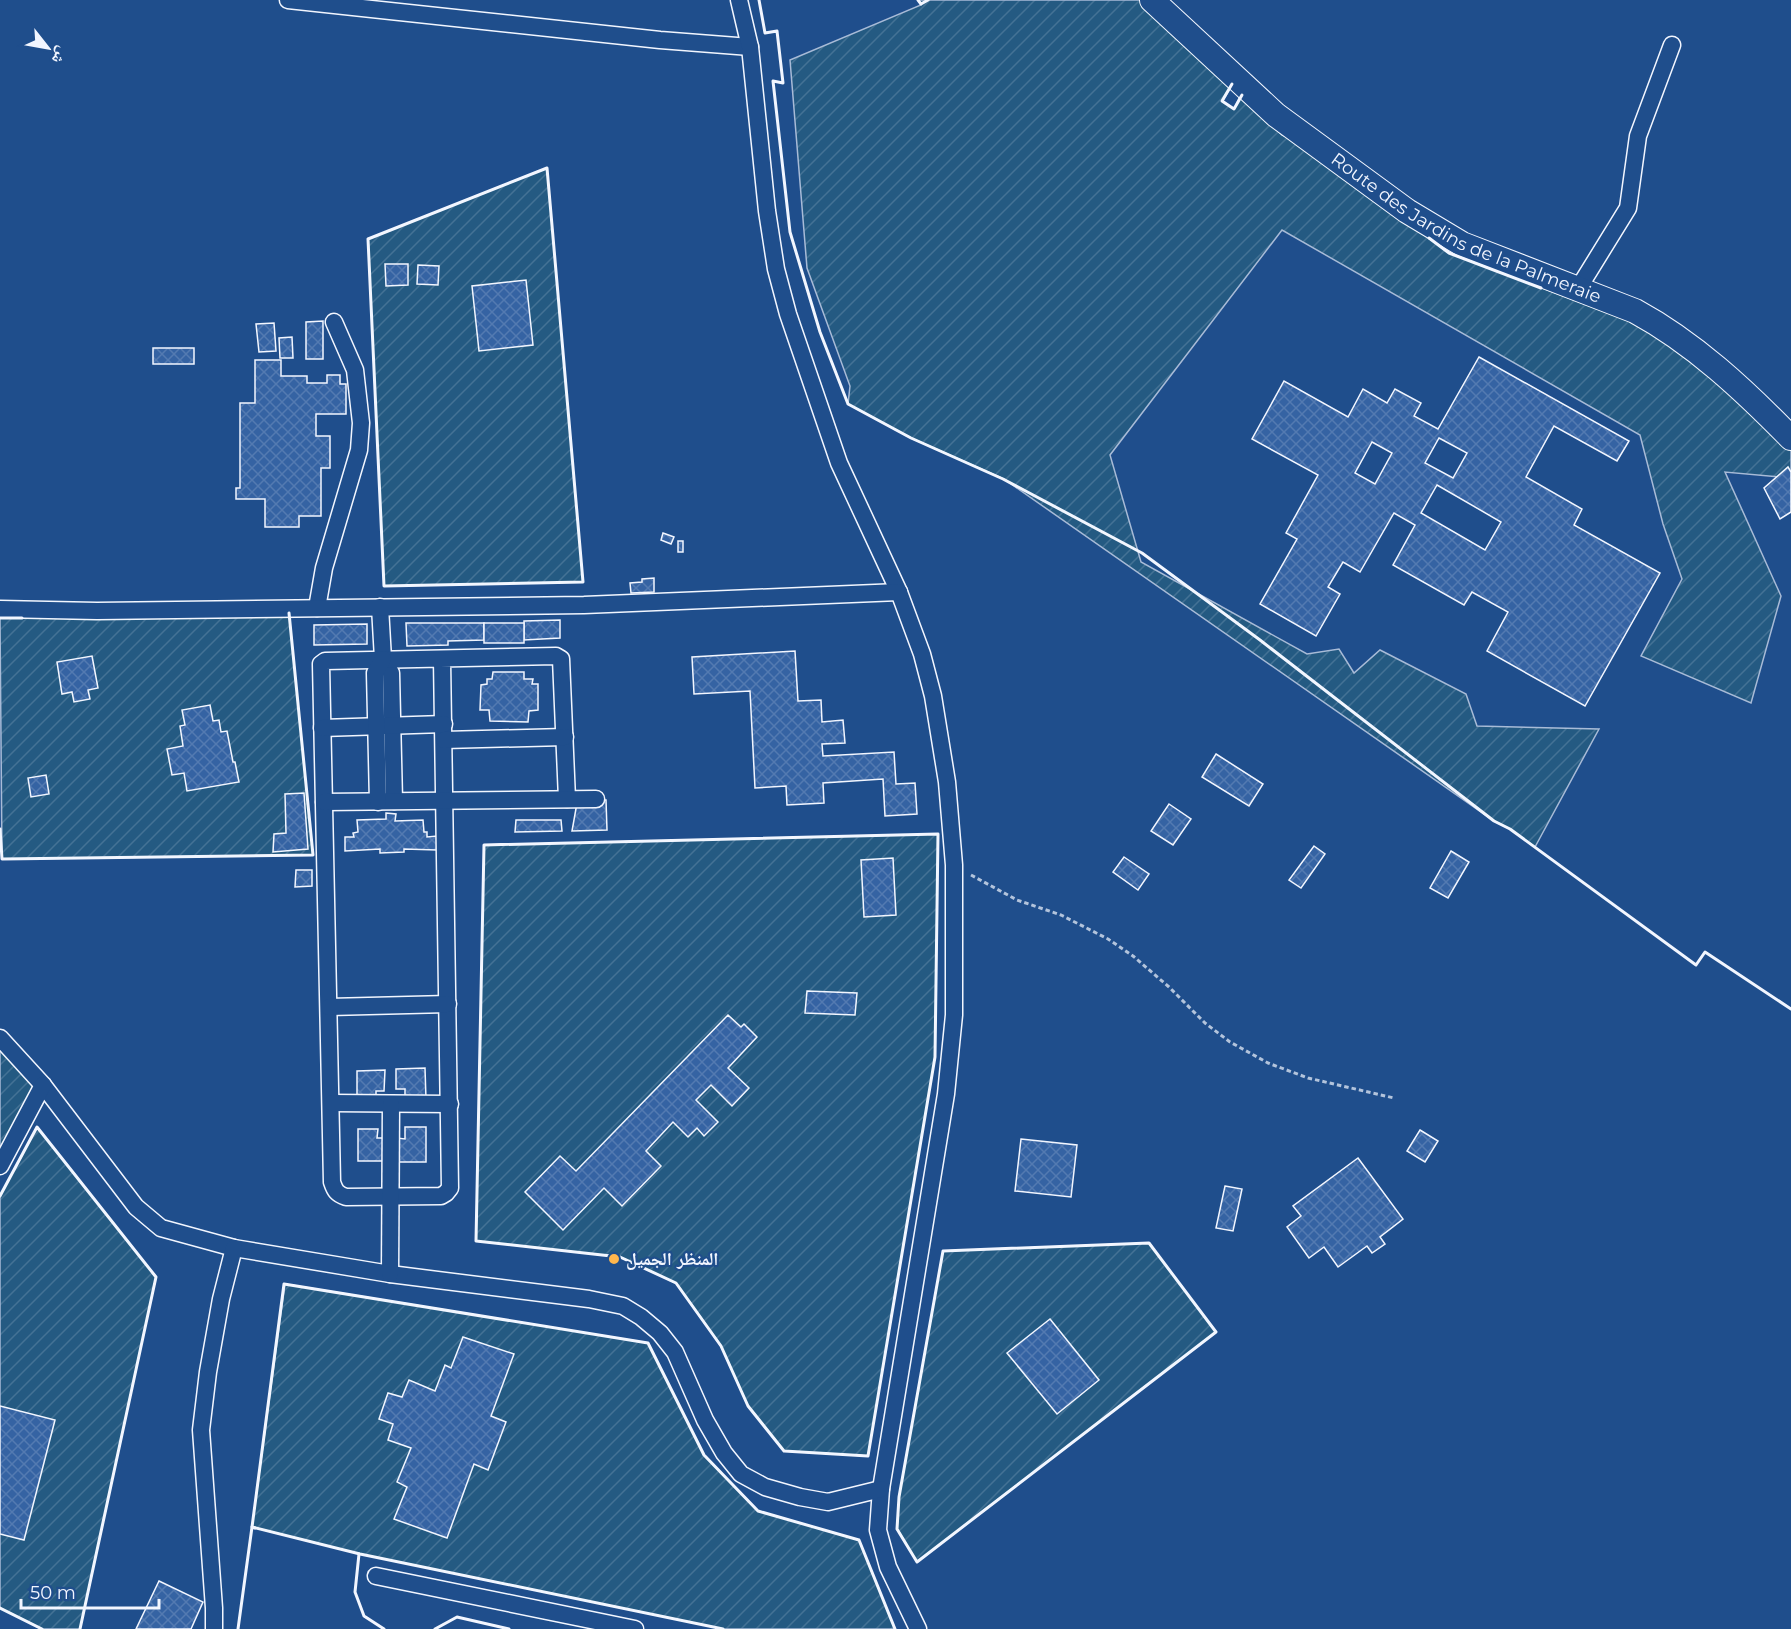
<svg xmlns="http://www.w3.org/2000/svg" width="1791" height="1629" font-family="Montserrat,'Noto Naskh Arabic',sans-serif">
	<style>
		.garden { fill: url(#garden-furrows); stroke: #a8bbd7; stroke-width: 1.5 }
		.building { fill: url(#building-cross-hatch); stroke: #f2f6ff; stroke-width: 1.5; fill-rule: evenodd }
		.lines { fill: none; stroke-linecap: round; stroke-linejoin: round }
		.street-casing { stroke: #f2f6ff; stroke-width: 19 }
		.secondary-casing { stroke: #f2f6ff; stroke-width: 26 }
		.path { stroke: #b3c4dc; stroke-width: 3; stroke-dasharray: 4.5 3; stroke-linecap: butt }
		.street { stroke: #1f4e8c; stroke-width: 16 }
		.secondary { stroke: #1f4e8c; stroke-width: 24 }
		.wall { stroke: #f2f6ff; stroke-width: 3 }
		.poi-dot { fill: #ffb74d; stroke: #1f4e8c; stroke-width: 2 }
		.labels { text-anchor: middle; stroke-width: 4.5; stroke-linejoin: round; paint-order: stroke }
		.street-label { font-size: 18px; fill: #f2f6ff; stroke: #1f4e8c }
		.poi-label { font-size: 18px; font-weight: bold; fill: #f2f6ff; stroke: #1f4e8c; text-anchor: start }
	</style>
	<defs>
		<pattern id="garden-furrows" width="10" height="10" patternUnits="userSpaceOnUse" patternTransform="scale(1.5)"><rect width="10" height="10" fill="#245a82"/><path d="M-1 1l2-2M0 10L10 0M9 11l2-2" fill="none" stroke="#447295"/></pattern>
		<pattern id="building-cross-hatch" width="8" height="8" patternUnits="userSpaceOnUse" patternTransform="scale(1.5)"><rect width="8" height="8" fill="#3563a3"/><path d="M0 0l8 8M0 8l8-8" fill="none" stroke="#537ab1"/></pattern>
	</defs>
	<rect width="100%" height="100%" fill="#1f4e8c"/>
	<g class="garden">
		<polygon points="918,0 1149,0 1233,83 1223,101 1234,109 1241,94 1282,135 1309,146 1449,253 1659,332 1791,449 1791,478 1725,472 1781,596 1751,703 1641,656 1682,579 1663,524 1640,435 1282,230 1110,455 1141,562 1307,654 1339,649 1354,673 1380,650 1466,694 1477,726 1599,729 1535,847 1510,829 1494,821 1004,479 911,438 848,404 850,386 807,268 790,60 921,5"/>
		<polygon points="547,168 583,582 384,586 368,239"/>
		<polygon points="289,613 313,855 2,859 0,618"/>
		<polygon points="938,834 935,1057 868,1456 784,1451 748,1406 721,1346 676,1283 620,1257 476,1241 484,845"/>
		<polygon points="0,1049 36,1088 0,1155"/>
		<polygon points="37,1127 156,1277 80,1629 42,1629 0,1608 0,1196"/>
		<polygon points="1149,1243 1216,1332 917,1562 897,1529 899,1497 943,1251"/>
		<polygon points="285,1284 648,1343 704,1455 758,1511 859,1540 895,1629 723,1629 360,1554 252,1527"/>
	</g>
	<g class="building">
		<polygon points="385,264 408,264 408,285 386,286"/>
		<polygon points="418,265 439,266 438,285 417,284"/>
		<polygon points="526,280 533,345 479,351 472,286"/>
		<polygon points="323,321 323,359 306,359 306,322"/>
		<polygon points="274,323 276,351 259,352 256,324"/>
		<polygon points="292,337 293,358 280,358 279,338"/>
		<rect x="153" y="348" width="41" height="16"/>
		<path d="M1479,357L1629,441L1617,461L1554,426L1526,477L1582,509L1574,525L1660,573L1585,706L1487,651L1508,612L1472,592L1464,605L1393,565L1415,525L1394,513L1360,572L1343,562L1328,587L1340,594L1316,636L1260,604L1297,539L1286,533L1318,475L1252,439L1284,381L1348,417L1363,389L1387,403L1395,389L1421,403L1414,416L1438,429ZM1439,438L1467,453L1453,478L1425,463ZM1372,442L1392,453L1375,484L1355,473ZM1437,485L1501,522L1485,550L1421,513Z"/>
		<polygon points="255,360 281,360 281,376 307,376 307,383 327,383 327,375 340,375 340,384 346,384 346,414 316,414 316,436 330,436 330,468 321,468 321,516 299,516 299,527 265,527 265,499 236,499 236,488 240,488 240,403 255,403"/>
		<polygon points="1788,467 1791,472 1791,512 1780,519 1764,488"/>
		<polygon points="663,533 674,537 671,544 661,540"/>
		<rect x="678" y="541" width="5" height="11"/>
		<polygon points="654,578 654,592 631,593 630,583 642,582 642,579"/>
		<polygon points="560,620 560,638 524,640 524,621"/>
		<polygon points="406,623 484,623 484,640 448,641 448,645 407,646"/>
		<rect x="484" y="623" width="40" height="20"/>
		<polygon points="367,624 367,644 314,645 314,625"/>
		<polygon points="795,651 798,701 821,700 822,722 843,720 845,743 822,744 823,756 894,752 896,784 915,783 917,814 885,816 883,779 823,783 824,803 787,805 786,786 755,788 750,691 694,694 692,657"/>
		<polygon points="92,656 98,688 88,690 90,699 74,702 72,692 62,694 57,662"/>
		<polygon points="493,672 524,672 524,679 533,679 532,684 538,684 538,710 529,711 528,722 490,721 489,710 480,710 481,685 487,684 487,679 492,679"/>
		<polygon points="210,705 213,721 219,720 221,732 227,731 233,762 235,762 239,782 187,791 184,773 172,775 167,749 183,746 180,726 185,725 182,710"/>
		<polygon points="1216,754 1263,784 1249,806 1202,777"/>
		<polygon points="46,775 49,794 31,797 28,778"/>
		<polygon points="304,793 308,849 273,852 274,834 286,833 285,794"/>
		<polygon points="593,800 606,800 607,830 572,831 577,803"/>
		<polygon points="1169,804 1191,819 1173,845 1151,831"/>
		<polygon points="386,813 396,814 395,821 423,820 424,832 427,832 427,837 437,836 437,850 404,849 404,852 380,853 380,849 345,851 345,837 354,837 353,833 358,832 357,820 386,819"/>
		<polygon points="516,820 561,820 562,831 515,832"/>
		<polygon points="1314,846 1325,854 1301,888 1289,880"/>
		<polygon points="1451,851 1469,862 1448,898 1430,888"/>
		<polygon points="1124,857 1149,874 1138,890 1113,872"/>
		<polygon points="893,858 896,915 864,917 861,860"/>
		<polygon points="296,870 312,870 312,886 295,887"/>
		<polygon points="807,991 857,993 855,1015 805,1013"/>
		<polygon points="728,1015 741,1027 744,1024 757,1037 728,1068 749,1088 732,1106 711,1085 696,1100 718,1122 704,1136 697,1128 688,1137 673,1122 646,1151 661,1166 622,1206 604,1188 563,1230 525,1192 560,1156 576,1171"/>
		<polygon points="425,1068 426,1099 405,1100 405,1089 396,1089 396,1069"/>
		<polygon points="385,1070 384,1091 376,1091 376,1101 357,1101 357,1071"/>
		<polygon points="405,1127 426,1127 426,1162 396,1162 397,1138 405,1139"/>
		<polygon points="358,1129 378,1129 377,1138 385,1138 385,1161 358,1161"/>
		<polygon points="1420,1130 1438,1141 1425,1162 1407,1151"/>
		<polygon points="1021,1139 1077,1145 1071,1197 1015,1191"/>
		<polygon points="1358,1158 1403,1219 1380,1237 1385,1244 1372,1253 1367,1246 1338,1267 1324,1247 1309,1258 1287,1227 1301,1216 1293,1206"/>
		<polygon points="1225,1186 1242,1189 1233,1231 1216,1228"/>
		<polygon points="1050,1319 1099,1380 1057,1414 1007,1353"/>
		<polygon points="463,1337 514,1354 491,1416 506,1422 488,1470 474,1464 447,1538 394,1519 407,1487 397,1482 411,1448 388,1440 393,1424 379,1419 388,1393 402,1397 409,1380 435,1391 445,1365 451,1368"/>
		<polygon points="0,1406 55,1420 24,1540 0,1534"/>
		<polygon points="159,1581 203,1602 191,1629 136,1629"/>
	</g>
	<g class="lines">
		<defs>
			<g id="street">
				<polyline points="288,0 660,40 750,47"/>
				<polyline points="739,0 750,47 767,211 776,269 788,314 839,463 899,592 922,654 933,696 947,782 954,865 954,1015 946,1094 881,1489 878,1530 888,1567 918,1629"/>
				<polyline points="1578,289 1628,208 1638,136 1672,45"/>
				<polyline points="380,607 383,659 391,673 394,801"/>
				<polyline points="317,608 324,568 359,450 361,423 355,370 334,322"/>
				<polyline points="0,609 97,611 584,605 899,592"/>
				<path d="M442,659L450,1188L446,1193L441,1196L346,1197C337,1194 335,1191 332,1182L321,664L325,661L556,656L561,659L567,799"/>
				<polyline points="322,728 444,724"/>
				<polyline points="444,740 565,737"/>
				<polyline points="324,802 596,799"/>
				<polyline points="378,802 375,673 383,659"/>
				<polyline points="329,1007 448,1004"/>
				<polyline points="0,1038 43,1085 136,1207 161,1228 234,1248 390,1274 589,1299 623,1306 641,1317 660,1333 675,1352 705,1420 724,1453 741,1474 765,1487 800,1497 828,1502 881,1489"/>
				<polyline points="332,1103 450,1104"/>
				<polyline points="0,1166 43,1085"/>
				<polyline points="390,1274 391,1104"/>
				<polyline points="376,1576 635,1629"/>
				<polyline points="214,1629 214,1608 201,1430 208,1372 221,1299 234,1248"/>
			</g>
			<g id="secondary">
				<path id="s1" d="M1152,0L1276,115L1407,211L1462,244L1635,311C1694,343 1744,390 1791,438"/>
			</g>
		</defs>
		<use href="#street" class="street-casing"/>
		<use href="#secondary" class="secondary-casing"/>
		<polyline class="path" points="971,875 1017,900 1061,915 1108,939 1133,956 1169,987 1205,1023 1230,1042 1268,1063 1308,1078 1394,1098"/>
		<use href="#street" class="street"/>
		<use href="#secondary" class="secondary"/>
		<g class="wall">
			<polyline points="759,0 765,33 777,31 783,83 773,81 790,232 820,332 848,404 911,438 1003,479 1142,553 1260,640 1494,821 1510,829 1696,965 1705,952 1791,1009"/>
			<polyline points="918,0 921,4 928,0"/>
			<polyline points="1232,84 1222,101 1234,109 1242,95"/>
			<polygon points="547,168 583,582 384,586 368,239"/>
			<polyline points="1429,238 1449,253 1541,288"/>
			<polyline points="0,618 22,618"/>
			<polyline points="0,829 2,859 313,855 289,613"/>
			<polygon points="938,834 935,1057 868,1456 784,1451 748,1406 721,1346 676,1283 620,1257 476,1241 484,845"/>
			<polyline points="0,1196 37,1127 156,1277 80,1629"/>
			<polygon points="1149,1243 1216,1332 917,1562 897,1529 899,1497 943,1251"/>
			<polyline points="359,1554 355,1592 364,1616 384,1629"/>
			<polyline points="0,1608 42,1629"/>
			<polyline points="238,1629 252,1527 255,1528"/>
			<polyline points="435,1629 457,1617 509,1629"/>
			<polyline points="723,1629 360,1554 252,1527 284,1284 648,1343 704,1455 758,1511 859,1540 895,1629"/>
		</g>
	</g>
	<circle class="poi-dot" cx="614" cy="1259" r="6"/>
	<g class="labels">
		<g class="street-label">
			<text dy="6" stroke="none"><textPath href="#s1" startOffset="392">Route des Jardins de la Palmeraie</textPath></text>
		</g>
		<g class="poi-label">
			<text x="626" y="1265">المنظر الجميل</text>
		</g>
	</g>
	<g transform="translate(48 48) rotate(121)" stroke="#1f4e8c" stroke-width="4.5" paint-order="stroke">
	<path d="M0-4.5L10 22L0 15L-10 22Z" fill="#f2f6ff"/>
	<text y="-9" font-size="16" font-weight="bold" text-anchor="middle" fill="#f2f6ff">ش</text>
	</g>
	<path d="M21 1599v9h138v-9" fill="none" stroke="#f2f6ff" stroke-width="3"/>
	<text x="30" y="1599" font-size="18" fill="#f2f6ff" stroke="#1f4e8c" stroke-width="4.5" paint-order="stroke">50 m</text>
</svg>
